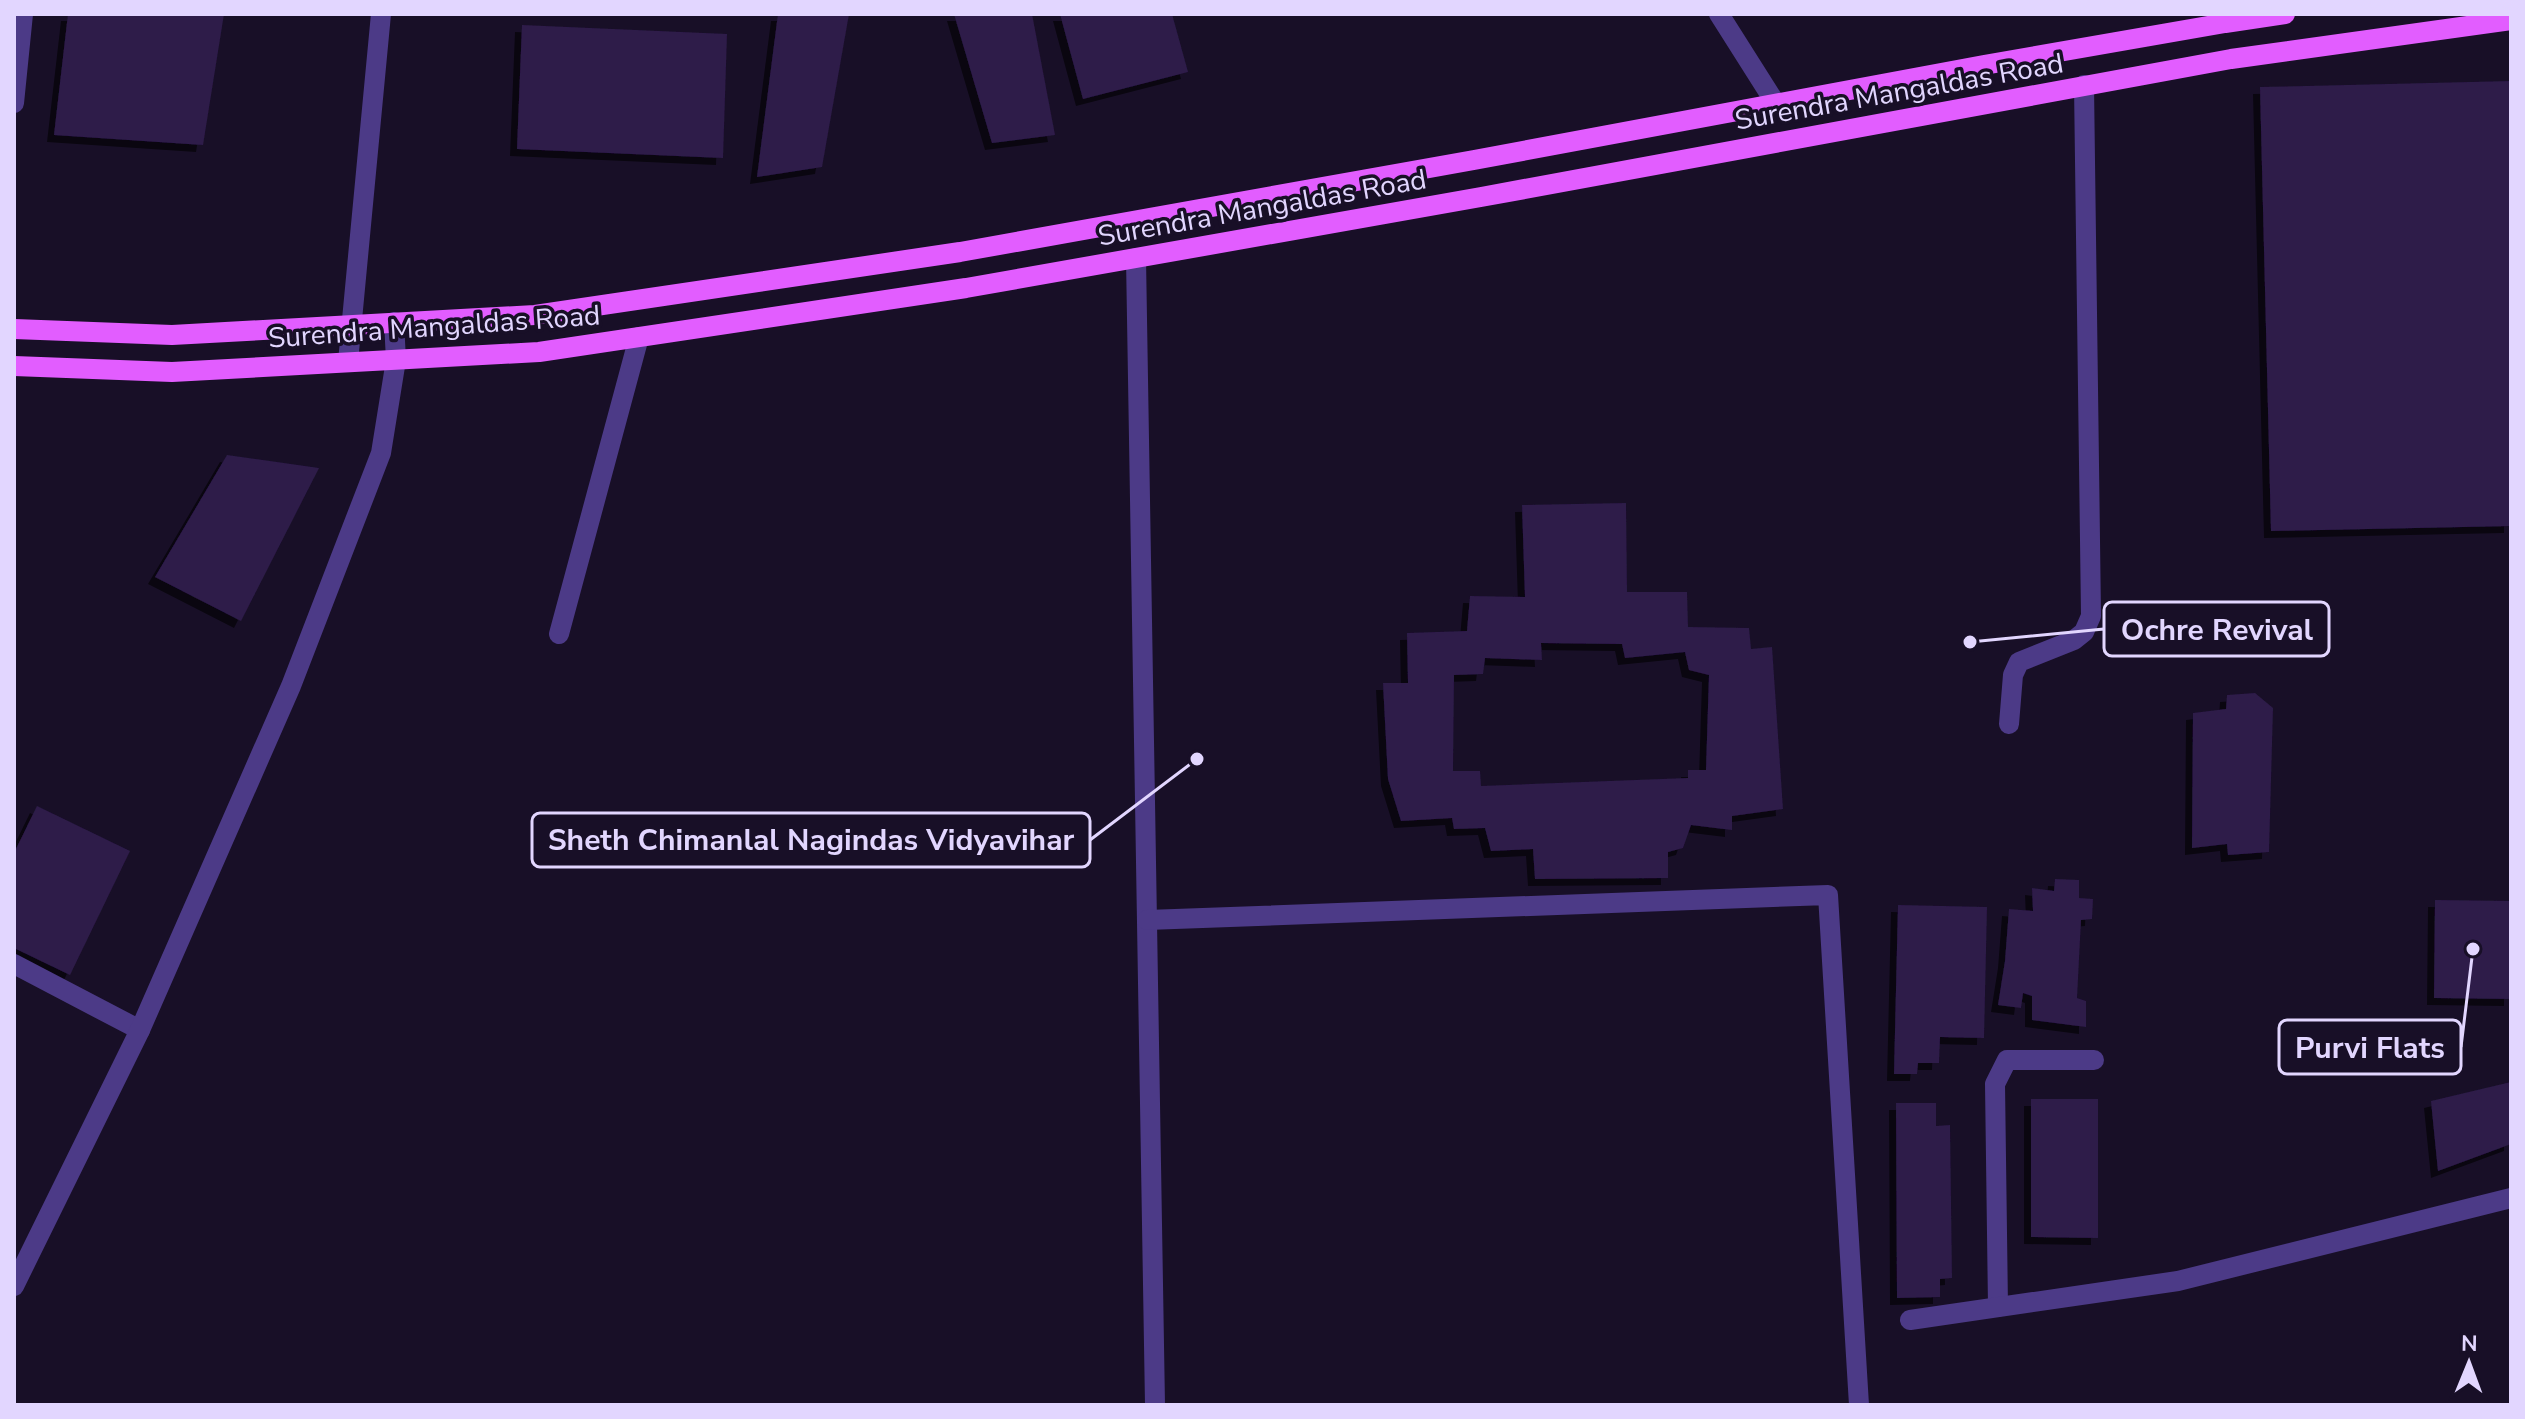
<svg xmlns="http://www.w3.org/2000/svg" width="2525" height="1419" font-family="'Nunito Sans',sans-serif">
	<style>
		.building { fill: #2d1b49; fill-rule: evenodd; filter: url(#shadow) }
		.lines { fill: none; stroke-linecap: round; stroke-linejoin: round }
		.minor { stroke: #4c3a87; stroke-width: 20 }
		.major { stroke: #e25dff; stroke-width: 20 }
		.labels { text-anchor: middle; stroke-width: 7; stroke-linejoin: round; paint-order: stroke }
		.street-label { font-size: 28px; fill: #e2d6ff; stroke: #180f27 }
		.leader { fill: none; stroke: #e2d6ff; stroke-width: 3 }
		.callout-dot { fill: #e2d6ff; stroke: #180f27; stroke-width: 3 }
		.callout { fill: #180f27; stroke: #e2d6ff; stroke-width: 3 }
		.callout-label { font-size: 30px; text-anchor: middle; font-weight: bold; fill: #e2d6ff }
	</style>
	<defs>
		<filter id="shadow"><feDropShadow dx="-7" dy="7" stdDeviation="0" flood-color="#0009"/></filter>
	</defs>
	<rect width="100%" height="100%" fill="#180f27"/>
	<g class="building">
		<polygon points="68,14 224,14 203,145 54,135"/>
		<polygon points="778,14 849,14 822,167 757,177"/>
		<polygon points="954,14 1032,14 1055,135 992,143"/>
		<polygon points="1060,14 1172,14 1188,72 1083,99"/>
		<polygon points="522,25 727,34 723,158 517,149"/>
		<polygon points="2511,81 2511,526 2271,531 2260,87"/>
		<polygon points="227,455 319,468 241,621 155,577"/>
		<path d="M1626,503L1627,592H1687L1688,627L1749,628L1751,649L1772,647L1783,809L1732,816V830L1691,825L1683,848L1668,852V878L1535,879L1533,849L1491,851L1485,828L1454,829L1452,818L1401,821L1388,779L1383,683H1408L1407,633L1467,631L1470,596L1525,597L1522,505ZM1541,643L1622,644L1625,658L1685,652L1689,670L1709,675L1706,770H1688V778L1481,786L1480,771H1453L1454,675L1483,674L1485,658L1542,660Z"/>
		<polygon points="2255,693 2273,708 2269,852 2228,855 2227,844 2192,848 2193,713 2226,709 2227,695"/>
		<polygon points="37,806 130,851 70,975 14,948 14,853"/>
		<polygon points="2055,879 2079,880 2079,898 2093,899 2092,919 2081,920 2077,998 2086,1001 2086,1027 2032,1020 2032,996 2023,993 2021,1008 1998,1005 2005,961 2009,909 2033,911 2032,888 2054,891"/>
		<polygon points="2435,900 2511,901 2511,999 2434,998"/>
		<polygon points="1898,905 1987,907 1984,1038 1940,1037 1939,1063 1918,1063 1917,1074 1894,1074"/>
		<polygon points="2511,1082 2511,1144 2438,1171 2431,1101"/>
		<polygon points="2031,1099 2098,1099 2098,1238 2031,1237"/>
		<polygon points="1896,1103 1936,1103 1936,1126 1950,1125 1952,1278 1940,1279 1940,1297 1897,1298"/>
	</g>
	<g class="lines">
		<g class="minor">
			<polyline points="1719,14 1776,104"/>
			<polyline points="14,103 23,14"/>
			<polyline points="1136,258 1155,1405"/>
			<polyline points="348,362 381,14"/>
			<polyline points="559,634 639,337"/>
			<polyline points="2009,724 2013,675 2019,662 2074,640 2084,632 2091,616 2084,85"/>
			<polyline points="1147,920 1828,895 1859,1405"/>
			<polyline points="14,964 140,1030"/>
			<polyline points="14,1286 140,1030 291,686 381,453 396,360 394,322"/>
			<polyline points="1998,1307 1995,1084 2007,1060 2094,1060"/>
			<polyline points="1910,1320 2178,1281 2511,1198"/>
		</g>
		<g class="major">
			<polyline points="14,329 172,335 535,315 960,252 1474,160 1984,65 2225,23 2285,14"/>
			<polyline points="14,366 172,372 539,352 966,288 1481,197 2231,59 2511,20"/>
		</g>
	</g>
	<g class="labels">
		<g class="street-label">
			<text transform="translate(1899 91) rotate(-10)" y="10">Surendra Mangaldas Road</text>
			<text transform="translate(1262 207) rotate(-10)" y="10">Surendra Mangaldas Road</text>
			<text transform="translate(434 326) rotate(-4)" y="10">Surendra Mangaldas Road</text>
		</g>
	</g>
	<path class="leader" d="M1970 642L2104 629M1197 759L1090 840M2473 949L2461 1047"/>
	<g class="callout-dot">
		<circle cx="1970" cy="642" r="8"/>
		<circle cx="1197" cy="759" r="8"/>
		<circle cx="2473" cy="949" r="8"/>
	</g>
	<g class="callout">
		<rect x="2104" y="602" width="225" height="54" rx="8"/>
		<rect x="532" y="813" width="558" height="54" rx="8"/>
		<rect x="2279" y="1020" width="182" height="54" rx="8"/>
	</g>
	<g class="callout-label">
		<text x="2217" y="640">Ochre Revival</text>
		<text x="811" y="850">Sheth Chimanlal Nagindas Vidyavihar</text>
		<text x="2370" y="1058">Purvi Flats</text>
	</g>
	<rect width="2525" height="1419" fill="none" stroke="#e2d6ff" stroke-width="32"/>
	<g transform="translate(2469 1363) rotate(1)" stroke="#180f27" stroke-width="6" paint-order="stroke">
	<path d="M0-6L14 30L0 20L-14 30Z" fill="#e2d6ff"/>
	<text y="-12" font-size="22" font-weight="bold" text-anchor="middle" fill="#e2d6ff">N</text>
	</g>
</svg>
